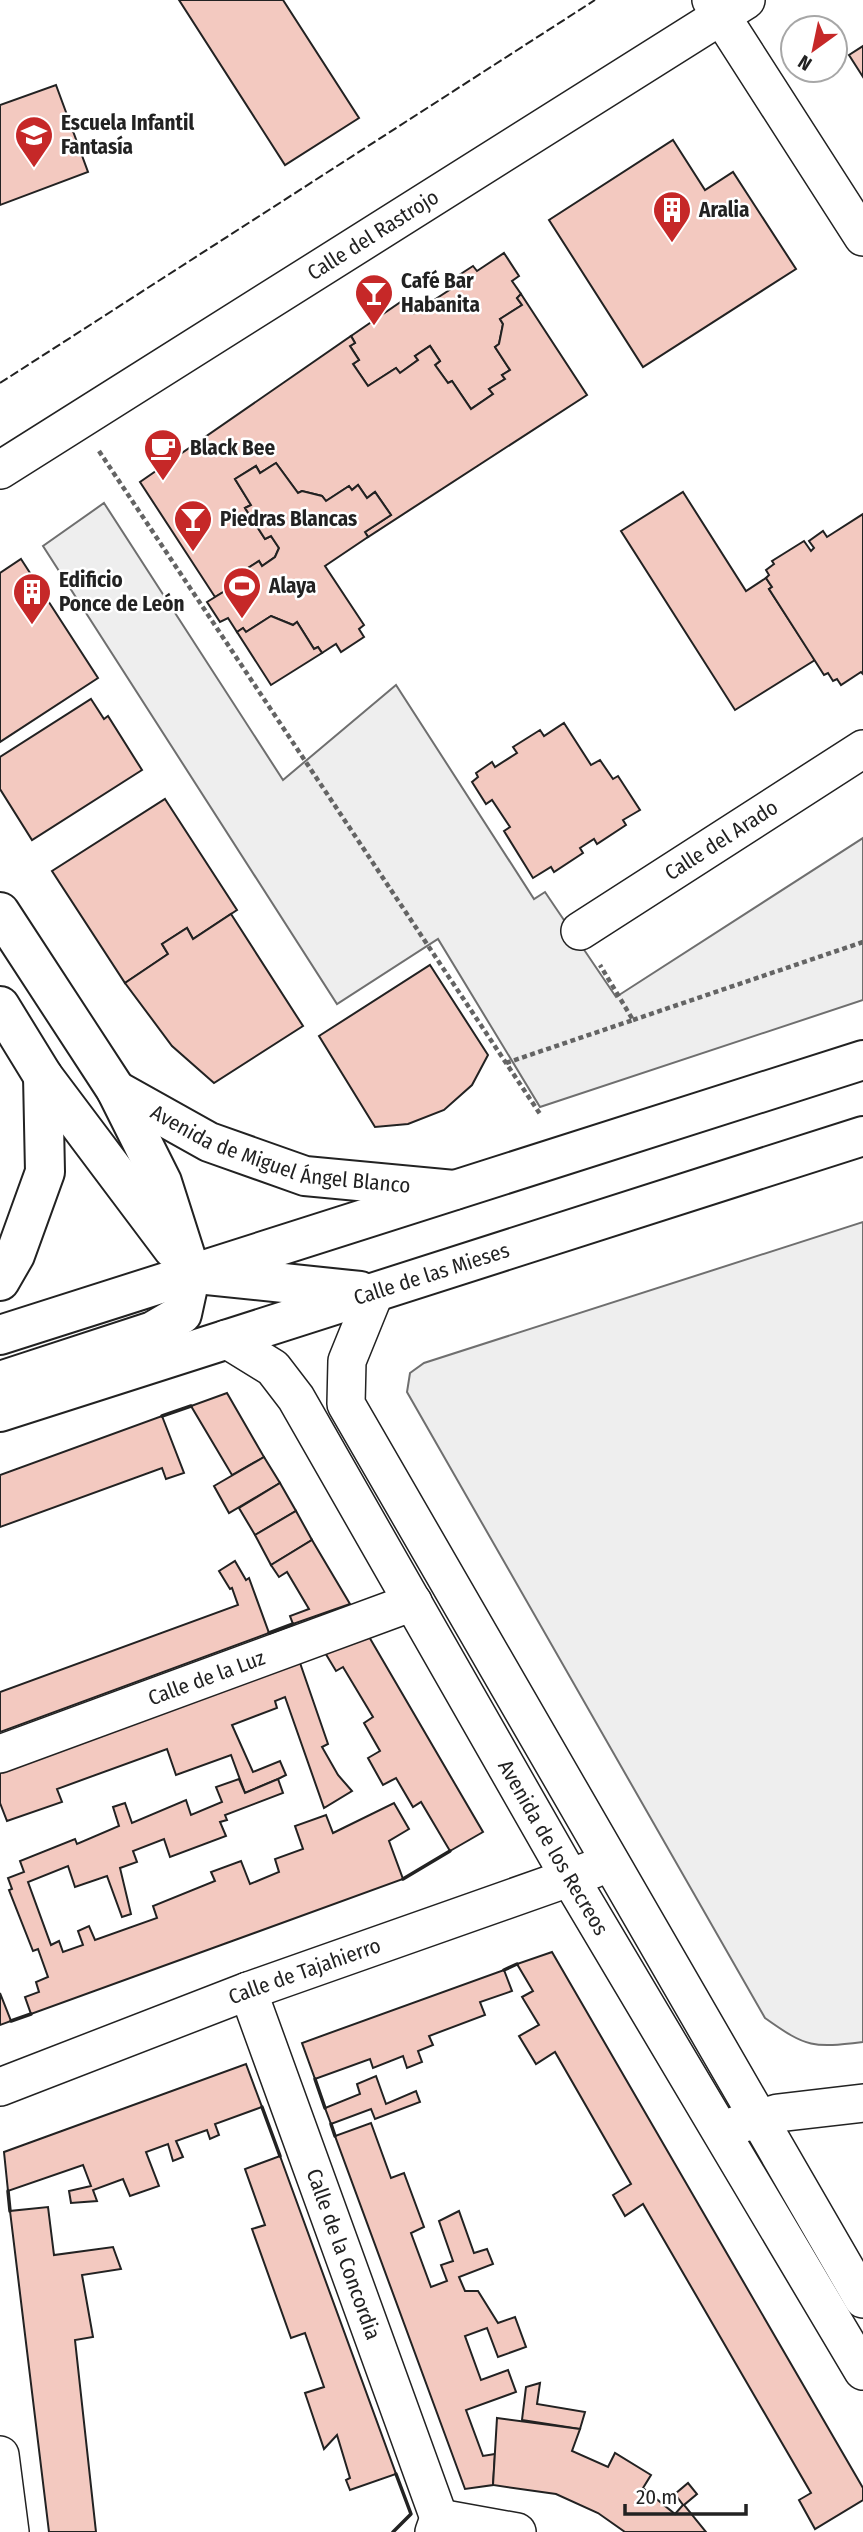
<svg xmlns="http://www.w3.org/2000/svg" width="863" height="2532" font-family="'Fira Sans Condensed',sans-serif">
	<style>
		.green { fill: #eee; stroke: #6f6f6f; stroke-width: 2 }
		.building { fill: #f3c9c0; stroke: #222; stroke-width: 2 }
		.lines { fill: none; stroke-linecap: round; stroke-linejoin: round }
		.minor-casing { stroke: #222; stroke-width: 40 }
		.tertiary-casing { stroke: #222; stroke-width: 42 }
		.secondary-casing { stroke: #222; stroke-width: 42 }
		.path { stroke: #646464; stroke-width: 4.5; stroke-dasharray: 5 3.5; stroke-linecap: butt }
		.minor { stroke: #fff; stroke-width: 37 }
		.tertiary { stroke: #fff; stroke-width: 38 }
		.secondary { stroke: #fff; stroke-width: 38 }
		.fence { stroke: #222; stroke-width: 2; stroke-dasharray: 9 3.5; stroke-linecap: butt }
		.wall { stroke: #222; stroke-width: 3.5 }
		.labels { text-anchor: middle; stroke-width: 5; stroke-linejoin: round; paint-order: stroke }
		.poi-label { font-size: 21px; font-weight: bold; fill: #222; stroke: #fff; text-anchor: start }
		.street-label { font-size: 21px; fill: #222; stroke: #fff }
	</style>
	<rect width="100%" height="100%" fill="#fff"/>
	<g class="green">
		<polygon points="104,503 283,780 396,685 534,899 545,892 616,997 863,838 863,1000 540,1107 438,939 337,1004 43,546"/>
		<path d="M863,1222V2042C813,2048 807,2048 765,2018L407,1392L410,1373L424,1363Z"/>
	</g>
	<g class="building">
		<polygon points="179,0 283,0 359,118 285,165"/>
		<polygon points="863,46 863,77 849,55"/>
		<polygon points="56,85 88,172 0,205 0,105"/>
		<polygon points="673,140 705,190 733,172 796,269 643,367 549,220"/>
		<polygon points="504,253 519,276 512,281 521,294 517,298 522,305 500,319 503,324 499,344 495,347 510,370 502,375 505,379 489,389 493,394 471,409 452,381 448,383 435,365 440,361 430,346 415,356 418,360 400,373 396,368 368,386 353,364 359,360 350,346 355,343 351,336 405,299 414,313 457,285 453,279 473,266 477,271"/>
		<polygon points="521,294 587,395 368,537 365,532 391,515 375,492 367,498 358,485 352,490 349,486 326,501 322,496 302,491 298,493 276,463 260,473 256,466 235,479 251,505 245,508 265,539 271,536 279,548 275,557 262,566 259,561 229,580 233,586 215,597 140,482 351,336 355,343 350,346 359,360 353,364 368,386 396,368 400,373 418,360 415,356 430,346 440,361 435,365 448,383 452,381 471,409 493,394 489,389 505,379 502,375 510,370 495,347 499,344 503,324 500,319 522,305 517,298"/>
		<polygon points="276,463 298,493 302,491 322,496 326,501 349,486 352,490 358,485 367,498 375,492 391,515 365,532 368,537 325,566 364,625 359,629 364,637 341,652 336,644 322,653 318,647 314,649 297,622 293,625 271,616 246,632 243,628 237,632 228,618 220,622 207,602 233,586 229,580 259,561 262,566 275,557 279,548 271,536 265,539 245,508 251,505 235,479 256,466 260,473"/>
		<polygon points="683,492 746,591 766,578 772,587 769,589 815,660 735,710 621,531"/>
		<polygon points="863,514 863,674 861,672 841,685 837,679 833,681 828,673 824,675 769,589 772,587 766,578 769,575 766,570 774,564 772,561 804,541 811,551 814,548 809,541 823,531 827,537"/>
		<polygon points="21,559 98,678 0,742 0,573"/>
		<polygon points="271,616 293,625 297,622 314,649 318,647 322,653 271,685 237,632 243,628 246,632"/>
		<polygon points="91,699 104,719 108,716 142,770 32,840 0,789 0,757"/>
		<polygon points="564,723 591,765 600,760 613,779 618,776 640,810 623,820 626,825 597,844 594,839 580,848 583,853 554,872 551,867 533,878 504,831 510,827 492,800 486,804 472,782 478,777 476,773 492,762 495,767 517,753 513,747 540,730 544,736"/>
		<polygon points="165,799 237,910 193,939 187,928 162,944 168,954 125,983 52,871"/>
		<polygon points="231,914 303,1026 214,1083 172,1046 125,983 168,954 162,944 187,928 193,939"/>
		<polygon points="430,965 488,1055 472,1085 444,1110 408,1124 375,1127 319,1036"/>
		<polygon points="227,1393 264,1457 232,1475 191,1406"/>
		<polygon points="162,1416 184,1473 166,1479 162,1468 0,1527 0,1475"/>
		<polygon points="264,1457 280,1483 229,1513 214,1486"/>
		<polygon points="280,1483 296,1511 255,1535 239,1508"/>
		<polygon points="296,1511 312,1540 271,1565 255,1535"/>
		<polygon points="312,1540 350,1604 293,1624 290,1616 309,1609 287,1572 279,1577 271,1565"/>
		<polygon points="235,1561 246,1580 249,1578 269,1633 0,1732 0,1692 238,1605 232,1588 230,1589 219,1571"/>
		<polygon points="368,1635 483,1832 450,1851 421,1802 413,1807 396,1778 383,1785 368,1758 380,1751 364,1723 373,1717 343,1667 336,1671 324,1651"/>
		<polygon points="299,1660 328,1744 322,1747 338,1775 352,1791 324,1808 285,1697 275,1701 277,1708 232,1725 253,1772 280,1761 286,1775 278,1779 245,1793 231,1755 176,1775 167,1749 57,1789 62,1802 7,1821 0,1803 0,1770"/>
		<polygon points="239,1779 245,1793 278,1779 283,1793 225,1815 227,1820 220,1822 226,1836 170,1857 164,1839 133,1851 137,1862 120,1868 131,1914 122,1917 107,1876 75,1887 68,1866 28,1882 51,1945 59,1941 63,1952 83,1945 78,1931 89,1926 95,1940 157,1918 153,1906 215,1881 211,1872 241,1861 250,1884 279,1872 275,1859 303,1849 295,1826 326,1815 333,1833 394,1803 409,1829 389,1841 403,1879 31,2014 25,1997 39,1992 36,1982 48,1977 38,1949 33,1951 9,1890 12,1889 8,1878 24,1872 20,1861 75,1839 77,1844 119,1826 113,1807 125,1803 132,1823 186,1800 191,1815 222,1802 216,1787"/>
		<polygon points="552,1952 863,2488 863,2500 815,2529 799,2500 811,2493 643,2204 625,2216 613,2195 631,2184 555,2052 536,2064 519,2036 539,2025 522,1997 533,1991 517,1964"/>
		<polygon points="504,1970 512,1991 480,2002 485,2015 429,2036 433,2045 418,2051 422,2062 407,2068 403,2056 373,2068 370,2059 315,2079 302,2043"/>
		<polygon points="0,1993 11,2021 0,2025"/>
		<polygon points="246,2064 262,2107 215,2124 219,2135 210,2139 207,2130 176,2141 183,2157 173,2161 168,2144 146,2152 159,2186 130,2196 123,2179 93,2190 97,2201 71,2203 69,2191 91,2186 83,2165 8,2191 4,2152"/>
		<polygon points="376,2076 386,2104 416,2091 420,2102 375,2119 371,2109 331,2124 325,2108 360,2094 357,2084"/>
		<polygon points="371,2123 391,2178 404,2173 424,2227 411,2233 431,2287 447,2281 441,2265 453,2261 439,2221 459,2211 474,2253 487,2249 493,2264 459,2277 465,2291 478,2291 498,2323 515,2317 526,2347 498,2357 487,2328 465,2336 481,2380 508,2370 516,2392 466,2410 483,2456 495,2454 493,2485 465,2489 335,2136"/>
		<polygon points="280,2156 396,2474 350,2490 346,2480 350,2478 337,2435 324,2449 305,2393 324,2387 305,2333 291,2338 252,2229 265,2225 245,2169"/>
		<polygon points="48,2207 54,2255 113,2247 121,2269 82,2275 93,2337 75,2340 96,2532 49,2532 10,2211"/>
		<polygon points="540,2383 537,2404 585,2412 580,2429 522,2420 526,2387"/>
		<polygon points="497,2418 580,2429 572,2451 608,2467 615,2453 651,2475 643,2488 675,2514 683,2505 675,2494 688,2483 697,2494 684,2505 706,2532 625,2532 598,2513 556,2494 493,2485"/>
	</g>
	<g class="lines">
		<defs>
			<g id="minor">
				<polyline points="711,0 863,237"/>
				<path id="s1" d="M0,470L746,0"/>
				<path id="s2" d="M580,931L863,749"/>
				<polyline points="375,1292 347,1361 346,1404 863,2299"/>
				<path id="s3" d="M226,1339L273,1368L296,1398L570,1878L863,2371"/>
				<path id="s4" d="M0,1754L413,1602"/>
				<path id="s5" d="M248,1991L439,2518"/>
				<path id="s6" d="M0,2087L248,1991L594,1869"/>
				<polyline points="737,2125 778,2113 863,2103"/>
				<polyline points="0,2455 10,2532"/>
				<polyline points="434,2532 439,2518 517,2532"/>
			</g>
			<g id="tertiary">
				<polyline points="0,912 116,1090 162,1182 191,1273"/>
				<polyline points="0,1006 43,1076 173,1249"/>
				<path id="s7" d="M116,1090L209,1142L305,1176L454,1190"/>
				<polyline points="0,1281 15,1255 45,1172 43,1076"/>
			</g>
			<g id="secondary">
				<polyline points="207,1275 360,1291"/>
				<polyline points="0,1335 863,1060"/>
				<polyline points="0,1381 153,1331 182,1314 191,1273"/>
				<path id="s8" d="M0,1412L863,1136"/>
			</g>
		</defs>
		<use href="#minor" class="minor-casing"/>
		<use href="#tertiary" class="tertiary-casing"/>
		<use href="#secondary" class="secondary-casing"/>
		<g class="path">
			<polyline points="99,451 540,1114"/>
			<polyline points="633,1020 863,942"/>
			<polyline points="506,1063 633,1020 600,965"/>
		</g>
		<use href="#minor" class="minor"/>
		<use href="#tertiary" class="tertiary"/>
		<use href="#secondary" class="secondary"/>
		<polyline class="fence" points="0,383 595,0"/>
		<g class="wall">
			<polyline points="162,1416 191,1406"/>
			<polyline points="269,1633 293,1624"/>
			<polyline points="403,1879 450,1851"/>
			<polyline points="504,1970 517,1964"/>
			<polyline points="11,2021 31,2014"/>
			<polyline points="315,2079 325,2108"/>
			<polyline points="262,2107 280,2156"/>
			<polyline points="331,2124 335,2136"/>
			<polyline points="8,2191 10,2211"/>
			<polyline points="393,2532 411,2514 396,2474"/>
		</g>
	</g>
	<defs>
		<symbol id="school-pin" viewBox="-11 -11 22 30"><path d="M0 17L-7.5 6A9.5 9.5 0 1 1 7.5 6Z" fill="#c62828" stroke="#fff"/><path d="M0-5L7-2L0 1L-7-2ZM-4 1L0 2.5L4 1V4Q0 6-4 4Z" fill="#fff"/></symbol>
		<symbol id="building-pin" viewBox="-11 -11 22 30"><path d="M0 17L-7.5 6A9.5 9.5 0 1 1 7.5 6Z" fill="#c62828" stroke="#fff"/><path d="M-4-6H4V6H1V3H-1V6H-4ZM-2.5-4.3h1.7v1.8h-1.7ZM.8-4.3h1.7v1.8H.8ZM-2.5-1h1.7V.8h-1.7ZM.8-1h1.7V.8H.8Z" fill="#fff"/></symbol>
		<symbol id="bar-pin" viewBox="-11 -11 22 30"><path d="M0 17L-7.5 6A9.5 9.5 0 1 1 7.5 6Z" fill="#c62828" stroke="#fff"/><path d="M-6-5H6L.8 .8V4.5H3.5V6h-7V4.5H-.8V.8Z" fill="#fff"/></symbol>
		<symbol id="cafe-pin" viewBox="-11 -11 22 30"><path d="M0 17L-7.5 6A9.5 9.5 0 1 1 7.5 6Z" fill="#c62828" stroke="#fff"/><path d="M-5.5-4.5H6V0H3Q3 3.5 0 3.5H-2.5Q-5.5 3.5-5.5 0ZM3-3.2v2h1.7v-2ZM-6 4.5H4V6H-6Z" fill="#fff"/></symbol>
		<symbol id="stadium-pin" viewBox="-11 -11 22 30"><path d="M0 17L-7.5 6A9.5 9.5 0 1 1 7.5 6Z" fill="#c62828" stroke="#fff"/><path d="M0-5a6.5 5 0 1 0 0 10a6.5 5 0 1 0 0-10ZM-3.5-1.8h7v3.6h-7Z" fill="#fff"/></symbol>
	</defs>
	<g fill-rule="evenodd">
		<use href="#school-pin" x="12" y="113" width="44" height="60"/>
		<use href="#building-pin" x="650" y="188" width="44" height="60"/>
		<use href="#bar-pin" x="352" y="271" width="44" height="60"/>
		<use href="#cafe-pin" x="141" y="426" width="44" height="60"/>
		<use href="#bar-pin" x="171" y="497" width="44" height="60"/>
		<use href="#stadium-pin" x="220" y="564" width="44" height="60"/>
		<use href="#building-pin" x="10" y="570" width="44" height="60"/>
	</g>
	<g class="labels">
		<g class="poi-label">
			<text x="61" y="130">Escuela Infantil<tspan x="61" dy="24">Fantasía</tspan></text>
			<text x="699" y="217">Aralia</text>
			<text x="401" y="288">Café Bar<tspan x="401" dy="24">Habanita</tspan></text>
			<text x="190" y="455">Black Bee</text>
			<text x="220" y="526">Piedras Blancas</text>
			<text x="59" y="587">Edificio<tspan x="59" dy="24">Ponce de León</tspan></text>
			<text x="269" y="593">Alaya</text>
		</g>
		<g class="street-label">
			<text dy="7" stroke="none"><textPath href="#s1" startOffset="441">Calle del Rastrojo</textPath></text>
			<text dy="7" stroke="none"><textPath href="#s2" startOffset="168">Calle del Arado</textPath></text>
			<text dy="7" stroke="none"><textPath href="#s7" startOffset="178">Avenida de Miguel Ángel Blanco</textPath></text>
			<text dy="7" stroke="none"><textPath href="#s8" startOffset="453">Calle de las Mieses</textPath></text>
			<text dy="7" stroke="none"><textPath href="#s4" startOffset="220">Calle de la Luz</textPath></text>
			<text dy="7" stroke="none"><textPath href="#s3" startOffset="611">Avenida de los Recreos</textPath></text>
			<text dy="7" stroke="none"><textPath href="#s6" startOffset="326">Calle de Tajahierro</textPath></text>
			<text dy="7" stroke="none"><textPath href="#s5" startOffset="280">Calle de la Concordia</textPath></text>
		</g>
	</g>
	<g transform="translate(814 49) rotate(213)"><circle r="33" fill="#ffffff" stroke="#a7a7a7" stroke-width="2"/>
	<path d="M0-5L12 26L0 18L-12 26Z" fill="#c62828"/>
	<text y="-10" font-size="19" font-weight="bold" text-anchor="middle" fill="#222222">N</text>
	</g>
	<path d="M625 2504v10h121v-10" fill="none" stroke="#222222" stroke-width="3.5"/>
	<text x="636" y="2504" font-size="21" fill="#222222" stroke="#ffffff" stroke-width="5" paint-order="stroke">20 m</text>
</svg>
